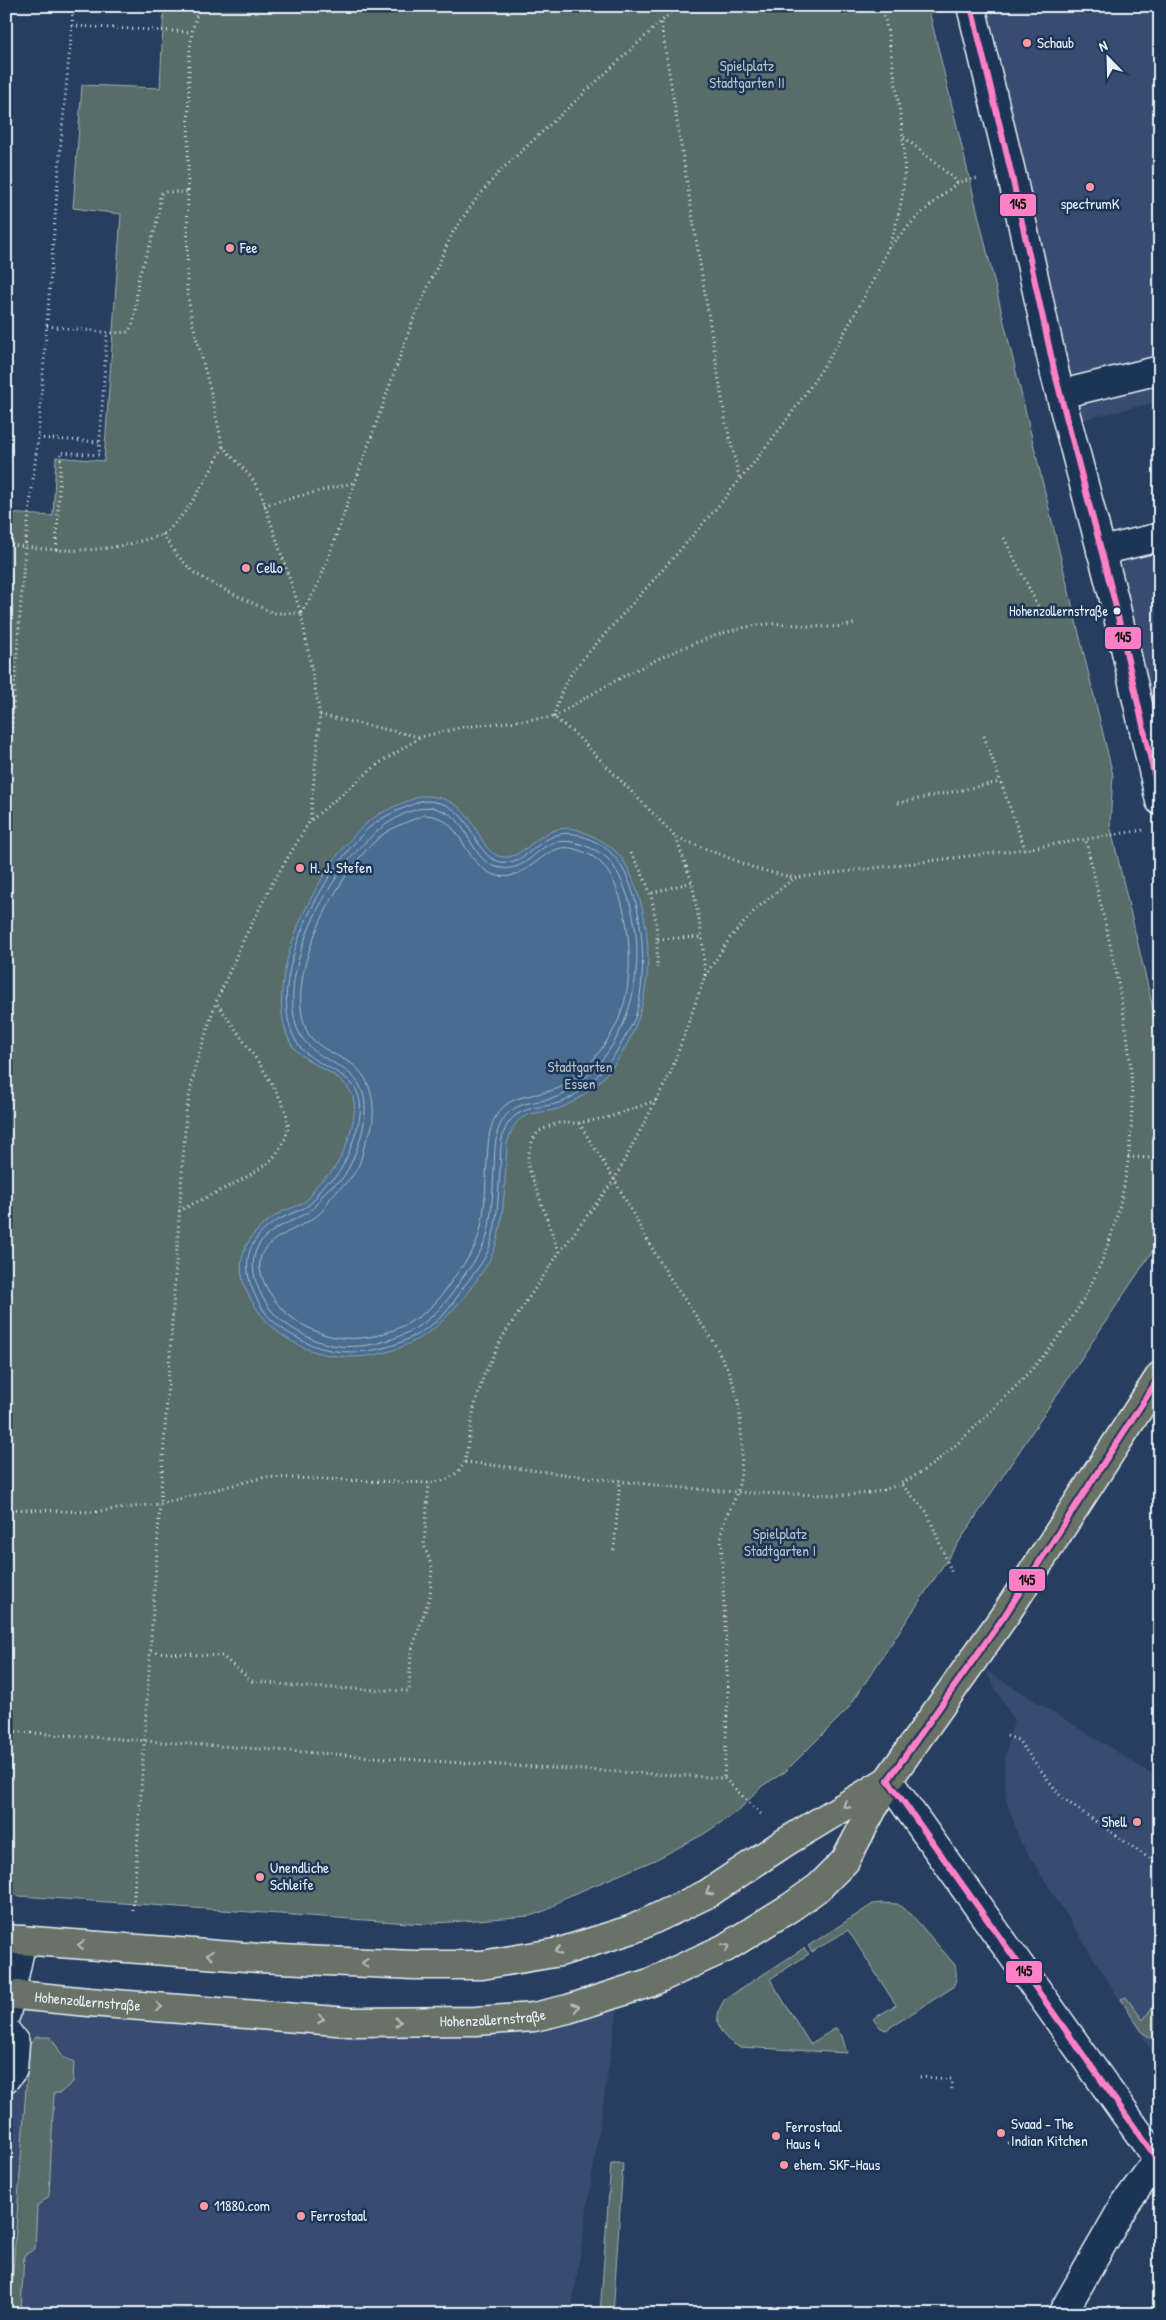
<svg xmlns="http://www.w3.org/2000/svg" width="1166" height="2320" font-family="'Patrick Hand',sans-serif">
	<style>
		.built { fill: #384c70 }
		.green { fill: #586d69; stroke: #a0afb0 }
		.water { fill: #486d90; stroke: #88a2ba }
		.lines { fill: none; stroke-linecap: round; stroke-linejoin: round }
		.shore { stroke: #a8bcce; stroke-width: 1 }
		.minor-casing { stroke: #e8f1f8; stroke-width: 31 }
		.major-casing { stroke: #e8f1f8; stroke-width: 31 }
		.path { stroke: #e8f1f8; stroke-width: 3; stroke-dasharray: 1 4; stroke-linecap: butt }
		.minor { stroke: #1d3557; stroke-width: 28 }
		.major { stroke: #687266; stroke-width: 28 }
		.bus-1-casing { stroke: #1d3557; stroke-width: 10 }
		.bus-1 { stroke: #ff80c5; stroke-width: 6 }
		.oneway { stroke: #b5bebe }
		.poi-dot { fill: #ff9aa2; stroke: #1d3557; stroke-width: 2 }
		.bus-dot { fill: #e8f1f8; stroke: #1d3557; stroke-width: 2 }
		.labels { text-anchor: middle; stroke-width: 5; stroke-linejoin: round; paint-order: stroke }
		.bus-label { font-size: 14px; fill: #e8f1f8; stroke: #1d3557; text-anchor: end }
		.poi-label { font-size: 15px; fill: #e8f1f8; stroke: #1d3557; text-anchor: start }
		.park-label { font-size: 15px; fill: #b6c3c6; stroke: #1d3557 }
		.street-label { font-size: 15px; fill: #e8f1f8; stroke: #1d3557 }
		.line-badge { stroke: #1d3557; stroke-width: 2 }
		.pale-badge-label { font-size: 14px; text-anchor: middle; font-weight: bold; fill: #111 }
	</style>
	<rect width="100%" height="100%" fill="#273e61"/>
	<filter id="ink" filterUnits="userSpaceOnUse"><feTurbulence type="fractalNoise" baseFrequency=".02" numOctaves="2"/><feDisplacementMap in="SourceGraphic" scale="10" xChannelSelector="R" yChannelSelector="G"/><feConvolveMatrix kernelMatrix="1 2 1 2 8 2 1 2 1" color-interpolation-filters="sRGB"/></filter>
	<g filter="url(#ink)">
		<g class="built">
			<polygon points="976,6 1160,6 1160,401 1077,421"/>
			<polygon points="1160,540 1160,697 1141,702 1105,555"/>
			<polygon points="985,1670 1160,1779 1160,2064 1020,1841 1006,1799 1004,1774 1005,1757 1014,1721"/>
			<polygon points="6,2004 352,2025 618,2006 571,2314 6,2314"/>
		</g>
		<g class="green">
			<polygon points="164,6 928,6 1113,775 1110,825 1160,1038 1160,1240 847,1710 785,1772 762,1786 739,1810 704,1834 655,1860 564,1898 547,1910 530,1916 423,1924 6,1895 6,513 53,516 56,457 104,461 121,214 73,208 82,85 160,88"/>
			<path d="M882,1903L897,1904L911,1914L955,1965C957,1974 957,1981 952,1988L886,2030L881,2028L873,2019L896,2005L848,1930L812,1952L808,1946L873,1904Z"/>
			<path d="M804,1948L809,1954L770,1979L810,2044L836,2028L842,2036L847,2053L739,2047C718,2036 711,2019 725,1999Z"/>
			<polygon points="1126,1997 1143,2020 1160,1997 1160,2039 1157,2042 1143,2033 1121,1999"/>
			<polygon points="36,2037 51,2037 63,2057 74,2062 73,2082 60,2093 54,2093 49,2196 37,2206 35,2249 24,2255 21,2311 24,2314 10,2314 29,2045"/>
			<polygon points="611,2163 623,2163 613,2314 600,2314"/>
		</g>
		<path class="water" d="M420,796C481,794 473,854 503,857C525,860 542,822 574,829C579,829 584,833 588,834C615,846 625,858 635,885C664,961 645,1060 571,1103C541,1121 518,1100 507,1144C505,1176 505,1231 490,1259C478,1281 449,1318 429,1332C367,1375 281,1363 247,1292C231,1256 250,1231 280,1213C289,1208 301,1206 308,1199C312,1195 314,1189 317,1185C321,1179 328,1177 332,1171C344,1157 357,1120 354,1102C349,1071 304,1068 290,1042C259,980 319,863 368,822C382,810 402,804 420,796Z"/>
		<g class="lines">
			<g class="shore">
				<path d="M421,801C478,799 468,856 501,862C528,867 542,827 575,834C586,837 603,844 611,853C645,886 649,975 635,1018C630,1029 622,1043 615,1054C603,1071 587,1089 568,1099C549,1110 523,1103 509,1122C499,1135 501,1155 500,1170C498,1196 498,1226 488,1251C483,1263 473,1274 465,1285C459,1294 453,1304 446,1312C411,1349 349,1364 303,1341C289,1334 273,1324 264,1311C239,1273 240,1239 284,1217C294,1212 306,1209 313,1201C317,1197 318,1191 322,1187C332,1175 323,1188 335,1177C345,1167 354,1139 358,1125C373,1067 314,1074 296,1041C262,981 325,867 370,827C384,815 404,808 421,801Z"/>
				<path d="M432,807C440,810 447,812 454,817C470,832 475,865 501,868C537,873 537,825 588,847C598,851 607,856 613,865C649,923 644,1009 601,1061C591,1073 580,1085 566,1093C545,1105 516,1097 502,1121C494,1135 495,1152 494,1168C493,1189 492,1211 488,1232C484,1248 475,1261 465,1274C458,1284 451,1297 442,1306C414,1339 358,1356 317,1341C302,1335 281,1323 271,1310C258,1293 245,1264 260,1243C269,1230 286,1224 299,1217C318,1208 316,1202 327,1190C331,1186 336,1184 340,1181C351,1169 362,1138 364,1122C374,1056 311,1072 296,1025C275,957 356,809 432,807Z"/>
				<path d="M424,815C465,815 461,867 498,876C529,882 546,839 575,849C585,852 596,857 602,864C631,896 636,974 621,1013C614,1034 598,1055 583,1071C574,1080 562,1088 550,1091C529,1097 509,1095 496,1116C488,1130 488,1146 487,1162C485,1188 486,1222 475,1246C471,1255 464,1263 458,1272C450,1282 444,1294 435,1303C405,1334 352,1349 313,1330C293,1321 279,1309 268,1290C239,1239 293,1236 319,1214C326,1209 327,1201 333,1195C342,1186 352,1179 358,1167C362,1160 362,1151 365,1144C366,1139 369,1135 371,1130C377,1106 371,1073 347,1061C333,1053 312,1045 306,1029C283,974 339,869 382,835C394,826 410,821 424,815Z"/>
			</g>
			<defs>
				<g id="minor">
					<polyline points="971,6 1011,172 1055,374 1114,599 1160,801"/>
					<polyline points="1061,394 1160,370"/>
					<polyline points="1101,551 1160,537"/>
					<polyline points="888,1780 1160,2163"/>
					<polyline points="6,2014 22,1940"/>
					<polyline points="6,2031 15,2043 13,2069 6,2078"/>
					<polyline points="1062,2314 1125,2204 1160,2157"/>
				</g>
				<g id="major">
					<polyline points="6,1939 259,1958 414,1965 482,1965 560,1952 633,1929 707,1894 784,1843 887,1781"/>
					<path id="s1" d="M6,1994L89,2002L350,2022L476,2021L534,2017L568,2009L649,1983L725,1948L791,1907L819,1887L845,1861L888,1780L1005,1615L1160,1376"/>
				</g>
			</defs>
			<use href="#minor" class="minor-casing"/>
			<use href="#major" class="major-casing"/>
			<g class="path">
				<polyline points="199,6 192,32 189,59 187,290 192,321 210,389 223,447 251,477 261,493 301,613 320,715 310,821"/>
				<polyline points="661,23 726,423 740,480"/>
				<polyline points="72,26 73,6"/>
				<polyline points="904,137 958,182"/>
				<polyline points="891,245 919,215 958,182 979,178"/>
				<path d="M47,326L113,333L128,332C140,317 134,291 140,273C149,247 160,222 160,195L163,192H187"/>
				<polyline points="38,438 99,442"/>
				<polyline points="264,505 356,482"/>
				<polyline points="163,534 175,553 193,572 215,585 273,613 301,613"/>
				<polyline points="1004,538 1042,614"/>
				<path d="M6,544C53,552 101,554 147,539C153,538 160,536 165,533C191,510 207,478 223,447"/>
				<polyline points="56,550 61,452 99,455 107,332"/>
				<polyline points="301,613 316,589 326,564 413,320 453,232 474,202 499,172 678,6"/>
				<polyline points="320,715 420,737"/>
				<path d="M554,717C558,698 564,684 575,668C674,555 783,445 856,312C879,270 896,240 903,190C907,158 902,126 897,94C893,65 889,35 882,6"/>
				<path d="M554,717C610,682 693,635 758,625C791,620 825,633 856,623"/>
				<polyline points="984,736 1025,849"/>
				<polyline points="6,803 25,547 38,438 61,141 72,26 192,32"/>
				<polyline points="898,803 1000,782"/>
				<path d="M630,853C656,891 658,923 657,968"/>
				<polyline points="652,893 692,882"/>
				<polyline points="658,939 702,937"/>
				<polyline points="705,976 730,938 756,909 794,878"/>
				<path d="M579,1123C591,1143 604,1162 615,1181C632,1211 647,1241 665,1270C693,1316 736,1360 740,1417C742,1440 744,1470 737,1492C731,1511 723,1516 721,1538L728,1692L724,1778"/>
				<polyline points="1128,1157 1160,1158"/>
				<path d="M179,1211C208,1195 245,1182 271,1160C280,1151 289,1135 288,1122C286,1095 233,1027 216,1002"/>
				<polyline points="559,1252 528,1166 528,1156 533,1139 538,1132 547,1127 558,1123 579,1123 610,1117 657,1100"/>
				<path d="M465,1462C572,1474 679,1492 787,1494C816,1494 846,1497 875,1492C922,1483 965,1437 998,1404C1022,1381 1044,1357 1064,1329C1122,1250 1141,1139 1128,1043C1119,974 1101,908 1086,841"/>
				<polyline points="902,1485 927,1512 952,1573"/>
				<polyline points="6,1509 91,1512 159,1504 265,1477 429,1483 446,1480 458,1472 465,1462 474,1408 484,1375 503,1336 559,1253 614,1180 670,1074 705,976 702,937 692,882 676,838"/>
				<polyline points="614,1550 620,1480"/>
				<polyline points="151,1652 222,1656 252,1681 304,1687 409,1691 411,1652 430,1596 432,1567 424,1545 429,1483"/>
				<polyline points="6,1731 431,1761 724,1778 763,1816"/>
				<polyline points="1007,1736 1018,1740 1062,1798 1160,1866"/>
				<polyline points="133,1910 186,1113 195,1067 216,1002 243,941 273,882 310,821 378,764 421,737 463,727 554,717 577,736 676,837 757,869 795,878 1025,849 1143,830"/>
				<polyline points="920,2077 951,2079 952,2091"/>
				<polyline points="1008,2143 1072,2139"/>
			</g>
			<use href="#minor" class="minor"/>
			<use href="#major" class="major"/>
			<defs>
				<g id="bus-1">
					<polyline points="971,6 1011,172 1055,374 1114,599 1160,800"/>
					<polyline points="888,1780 1005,1615 1160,1376"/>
					<polyline points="888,1780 1160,2163"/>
				</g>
			</defs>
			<use href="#bus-1" class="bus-1-casing"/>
			<use href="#bus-1" class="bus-1"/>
		</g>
		<defs><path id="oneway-chevron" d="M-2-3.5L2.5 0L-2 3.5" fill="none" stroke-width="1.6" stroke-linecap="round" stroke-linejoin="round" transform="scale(1.25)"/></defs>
		<g class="oneway">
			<use href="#oneway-chevron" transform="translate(846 1805) rotate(149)"/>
			<use href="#oneway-chevron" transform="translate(709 1892) rotate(149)"/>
			<use href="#oneway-chevron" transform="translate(81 1945) rotate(-176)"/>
			<use href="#oneway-chevron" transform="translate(726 1947) rotate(-28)"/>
			<use href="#oneway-chevron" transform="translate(558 1951) rotate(167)"/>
			<use href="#oneway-chevron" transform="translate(210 1955) rotate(-176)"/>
			<use href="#oneway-chevron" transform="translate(365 1963) rotate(-177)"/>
			<use href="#oneway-chevron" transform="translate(159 2007) rotate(4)"/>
			<use href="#oneway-chevron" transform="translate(576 2007) rotate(-17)"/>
			<use href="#oneway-chevron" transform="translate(321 2019) rotate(5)"/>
			<use href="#oneway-chevron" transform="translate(398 2022)"/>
		</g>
	</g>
	<g class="poi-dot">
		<circle cx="1027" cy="43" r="5"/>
		<circle cx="1090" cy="187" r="5"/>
		<circle cx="230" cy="248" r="5"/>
		<circle cx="246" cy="568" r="5"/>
		<circle cx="300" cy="868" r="5"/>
		<circle cx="1137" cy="1822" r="5"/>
		<circle cx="260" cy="1877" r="5"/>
		<circle cx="1001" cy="2133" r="5"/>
		<circle cx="776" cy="2136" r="5"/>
		<circle cx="784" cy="2165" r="5"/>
		<circle cx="204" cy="2206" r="5"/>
		<circle cx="301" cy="2216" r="5"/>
	</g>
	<circle class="bus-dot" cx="1117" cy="611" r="4.5"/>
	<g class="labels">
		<g class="bus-label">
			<text x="1108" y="616">Hohenzollernstraße</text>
		</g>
		<g class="poi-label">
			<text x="1037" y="48">Schaub</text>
			<text x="1090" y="209" text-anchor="middle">spectrumK</text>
			<text x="240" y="253">Fee</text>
			<text x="256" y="573">Cello</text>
			<text x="310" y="873">H. J. Stefen</text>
			<text x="1127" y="1827" text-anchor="end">Shell</text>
			<text x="270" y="1873">Unendliche<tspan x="270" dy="17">Schleife</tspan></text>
			<text x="1011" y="2129">Svaad - The<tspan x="1011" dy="17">Indian Kitchen</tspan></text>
			<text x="786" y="2132">Ferrostaal<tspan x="786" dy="17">Haus 4</tspan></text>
			<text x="794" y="2170">ehem. SKF-Haus</text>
			<text x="214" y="2211">11880.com</text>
			<text x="311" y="2221">Ferrostaal</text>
		</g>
		<g class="park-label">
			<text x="747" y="71">Spielplatz<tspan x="747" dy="17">Stadtgarten II</tspan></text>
			<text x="580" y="1072">Stadtgarten<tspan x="580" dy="17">Essen</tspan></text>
			<text x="780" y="1539">Spielplatz<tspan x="780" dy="17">Stadtgarten I</tspan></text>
		</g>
		<g class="street-label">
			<text dy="5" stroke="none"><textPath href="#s1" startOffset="82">Hohenzollernstraße</textPath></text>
			<text dy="5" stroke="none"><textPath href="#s1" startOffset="488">Hohenzollernstraße</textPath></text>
		</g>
	</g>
	<g class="line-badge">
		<rect x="999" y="193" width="38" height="24" rx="5" fill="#ff80c5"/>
		<rect x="1104" y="626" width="38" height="24" rx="5" fill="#ff80c5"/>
		<rect x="1008" y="1568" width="38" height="24" rx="5" fill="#ff80c5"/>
		<rect x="1005" y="1960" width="38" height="24" rx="5" fill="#ff80c5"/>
	</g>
	<g class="pale-badge-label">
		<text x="1018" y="209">145</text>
		<text x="1123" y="642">145</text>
		<text x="1027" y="1585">145</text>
		<text x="1024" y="1976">145</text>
	</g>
	<rect width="1166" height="2320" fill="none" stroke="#1d3557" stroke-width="25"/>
	<rect x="12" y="12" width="1141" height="2295" fill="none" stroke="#e8f1f8" stroke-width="2" filter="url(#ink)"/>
	<g transform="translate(1108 58) rotate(337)" stroke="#1d3557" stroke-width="4" paint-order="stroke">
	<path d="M0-4L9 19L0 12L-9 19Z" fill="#e8f1f8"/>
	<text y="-8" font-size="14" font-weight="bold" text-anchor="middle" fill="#e8f1f8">N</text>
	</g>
</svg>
